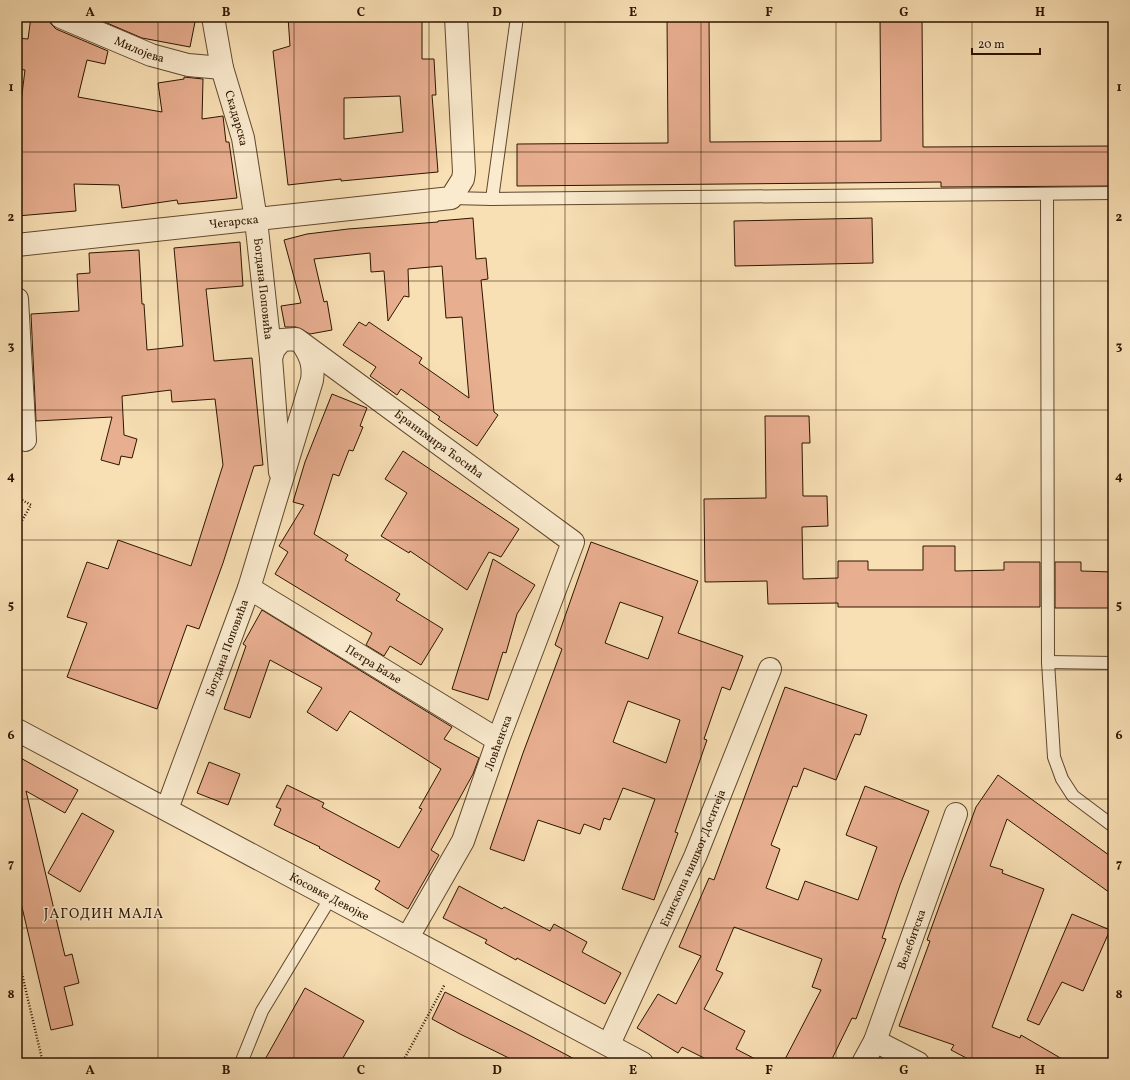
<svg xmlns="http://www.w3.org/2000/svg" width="1130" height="1080" font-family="Vollkorn,serif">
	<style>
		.building { fill: #e8ae90; stroke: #2d1500; fill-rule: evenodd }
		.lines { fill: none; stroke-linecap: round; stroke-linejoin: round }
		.service-casing { stroke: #60482d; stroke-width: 14 }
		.minor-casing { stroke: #60482d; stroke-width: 24 }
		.tertiary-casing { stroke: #60482d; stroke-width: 24 }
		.path { stroke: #2d1500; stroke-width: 2.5; stroke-dasharray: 1 2; stroke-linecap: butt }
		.service { stroke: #faeace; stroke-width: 12 }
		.minor { stroke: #faeace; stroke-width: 22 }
		.tertiary { stroke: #faeace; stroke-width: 22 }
		.grid { fill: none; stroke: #2d1500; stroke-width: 1; stroke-opacity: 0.55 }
		.labels { text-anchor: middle; stroke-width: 3; stroke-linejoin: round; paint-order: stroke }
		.street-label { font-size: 12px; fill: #2d1500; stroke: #faeace }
		.quarter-label { font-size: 14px; letter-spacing: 1px; fill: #2d1500; stroke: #faeace }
		.neatline { fill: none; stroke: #2d1500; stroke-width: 1.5 }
		.grid-label { font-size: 13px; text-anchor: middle; font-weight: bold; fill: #2d1500 }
	</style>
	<rect width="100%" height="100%" fill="#f8dfb4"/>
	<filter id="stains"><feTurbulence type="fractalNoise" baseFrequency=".005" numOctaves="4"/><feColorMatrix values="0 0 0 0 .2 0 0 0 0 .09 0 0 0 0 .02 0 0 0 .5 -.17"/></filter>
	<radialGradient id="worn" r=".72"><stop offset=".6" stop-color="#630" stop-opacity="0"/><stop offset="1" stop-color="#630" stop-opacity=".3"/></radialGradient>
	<g class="building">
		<polygon points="31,17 49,17 51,24 56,29 108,51 105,64 87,60 78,97 162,112 158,83 184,79 184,77 203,79 202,119 223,116 226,142 229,142 237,198 178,204 177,200 122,208 119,185 74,184 76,211 17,216 17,118 19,118 25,70 17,69 17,38 28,39"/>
		<polygon points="93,17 196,17 190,47 142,38"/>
		<path d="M288,17H422V59H434L436,95H432L438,172L341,181V179L288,185L273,51L290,46ZM400,96L403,132L344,139V98Z"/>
		<polygon points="667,17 709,17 710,142 881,141 880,17 922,17 923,147 1113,146 1113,186 941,187 941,182 517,186 517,144 668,143"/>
		<polygon points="473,218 476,259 486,258 488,279 481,280 494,412 498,415 477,446 438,419 440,417 401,389 397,395 370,376 376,367 343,345 359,322 366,326 369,322 422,358 419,363 469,398 462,317 446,318 442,266 408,269 409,297 404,296 388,321 384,271 371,272 370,253 314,259 324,302 327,301 332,330 310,334 296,327 285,327 281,306 301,303 284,240 307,234 348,229 438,222 438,221"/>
		<polygon points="872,218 873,263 735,266 734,221"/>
		<polygon points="240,242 243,286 206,289 214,361 252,358 263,465 254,466 223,563 199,629 187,625 157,709 67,677 87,623 67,617 87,562 108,569 118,540 191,566 223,465 215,399 172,402 171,390 122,396 124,435 137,439 132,458 121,456 119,465 101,460 112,417 36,421 31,314 79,311 77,274 90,273 89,253 139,250 142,304 144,304 147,350 183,346 174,248"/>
		<polygon points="332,394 367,408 360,426 363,427 353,451 349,450 339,476 333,474 314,534 348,555 345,560 400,594 396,600 443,629 421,665 390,646 384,656 366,645 372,633 275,574 288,552 279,546 304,505 293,502 305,462"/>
		<polygon points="765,416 809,416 810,443 802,443 803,496 827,496 828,526 802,527 803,579 838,578 838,561 868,561 868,570 923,570 923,546 955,546 955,571 1004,570 1004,562 1040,562 1040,607 838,607 838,603 768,604 767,581 705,582 704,499 766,498"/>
		<polygon points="403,451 519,529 501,557 489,552 467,590 410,551 409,553 381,536 407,493 385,479"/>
		<path d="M591,542L698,581L678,633L743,656L730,690L722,687L704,739L707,740L675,832L678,833L654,900L622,889L655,799L623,788L610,820L604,818L600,830L584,824L580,834L538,820L524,861L490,849L523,753L562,649L555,645ZM620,602L663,617L648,659L605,643ZM628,701L680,720L666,763L613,742Z"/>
		<polygon points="493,559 535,585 517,614 506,653 503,652 488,700 452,689"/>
		<polygon points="1055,562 1081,562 1081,571 1113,572 1113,608 1055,608"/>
		<polygon points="262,610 452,727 444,739 479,758 473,774 431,850 439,855 408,909 375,889 380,881 319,848 320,847 274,825 281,809 276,807 287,785 324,803 322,807 399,848 422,809 419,808 441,769 350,711 337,731 307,712 322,688 270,660 250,718 224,709 246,646 243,644"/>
		<polygon points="785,687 867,715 860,735 855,734 836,780 804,768 797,787 793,786 771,845 780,849 766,888 798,900 805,881 858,900 877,847 846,835 865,786 929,811 900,885 882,938 886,939 856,1019 852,1018 830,1063 783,1063 821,990 812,987 822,959 734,927 716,970 723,973 704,1009 745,1031 736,1049 763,1063 714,1063 682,1047 678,1053 637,1028 658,994 676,1004 701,956 679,947 709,878 714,880"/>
		<polygon points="17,756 78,790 65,813 26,791 65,956 72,954 79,983 64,987 73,1025 51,1030 17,886"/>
		<polygon points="209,762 240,774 228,805 197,793"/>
		<polygon points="998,775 1113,858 1113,895 1007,819 990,866 1003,870 1002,873 1044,889 992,1027 1020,1038 1021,1035 1069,1063 976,1063 951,1050 954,1045 899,1026 930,941 927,940 943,896 976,807"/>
		<polygon points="82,813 114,831 80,892 48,873"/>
		<polygon points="459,886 502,909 504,907 550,931 554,924 587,942 582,952 621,973 605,1004 517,958 516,960 485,943 487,940 443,918"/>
		<polygon points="1072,914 1110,930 1083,991 1062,982 1039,1025 1027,1020"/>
		<polygon points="305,988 364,1021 340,1063 263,1063"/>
		<polygon points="445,992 527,1034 582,1063 519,1063 460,1034 432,1019"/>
	</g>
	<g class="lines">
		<defs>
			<g id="service">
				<polyline points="517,17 492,199 1113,193"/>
				<polyline points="1047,194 1048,662 1054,757 1062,779 1073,796 1113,826"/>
				<polyline points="451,198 492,199"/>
				<polyline points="1048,662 1113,663"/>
				<polyline points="241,1063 262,1011 331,897"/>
			</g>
			<g id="minor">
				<path id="s1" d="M61,17L151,55L188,65L222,68"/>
				<path id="s2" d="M213,17L222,68L243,138L256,220L271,358L280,472"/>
				<path id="s3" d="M17,245L451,198L463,179L464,172L456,17"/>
				<polyline points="17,299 25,440"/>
				<path id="s4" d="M271,358L274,349L282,340L296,339L573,542L498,740L463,841L408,937"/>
				<path id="s5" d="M249,588L498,740"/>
				<path id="s6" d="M167,809L249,588L312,380C314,366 311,357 304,346"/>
				<polyline points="875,1041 918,1063"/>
				<path id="s7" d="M609,1044L695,857L770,669"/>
				<path id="s8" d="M863,1063L875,1041L956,814"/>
			</g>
			<g id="tertiary">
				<path id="s9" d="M17,730L642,1063"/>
			</g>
		</defs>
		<use href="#service" class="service-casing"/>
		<use href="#minor" class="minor-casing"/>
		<use href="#tertiary" class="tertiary-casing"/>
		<g class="path">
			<polyline points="17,497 31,505 17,529"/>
			<polyline points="17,953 43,1063"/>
			<polyline points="402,1063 445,984"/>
		</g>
		<use href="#service" class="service"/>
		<use href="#minor" class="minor"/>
		<use href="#tertiary" class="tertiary"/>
	</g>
	<path class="grid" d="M158,17V1063M294,17V1063M429,17V1063M565,17V1063M701,17V1063M836,17V1063M972,17V1063M17,152H1113M17,281H1113M17,410H1113M17,540H1113M17,670H1113M17,799H1113M17,928H1113"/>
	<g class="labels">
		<g class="street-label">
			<text dy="4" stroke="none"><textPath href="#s1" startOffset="85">Милојева</textPath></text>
			<text dy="4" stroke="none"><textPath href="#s2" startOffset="104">Скадарска</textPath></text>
			<text dy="4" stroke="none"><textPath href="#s3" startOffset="218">Чегарска</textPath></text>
			<text dy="4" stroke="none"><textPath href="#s2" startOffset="277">Богдана Поповића</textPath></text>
			<text dy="4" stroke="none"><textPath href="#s4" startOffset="213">Бранимира Ћосића</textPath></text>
			<text dy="4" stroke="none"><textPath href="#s6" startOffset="172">Богдана Поповића</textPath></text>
			<text dy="4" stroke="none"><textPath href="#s5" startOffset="146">Петра Баље</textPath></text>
			<text transform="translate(498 743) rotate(-70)" y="4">Ловћенска</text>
			<text dy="4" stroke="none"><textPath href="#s7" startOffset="204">Епископа нишког Доситеја</textPath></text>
			<text dy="4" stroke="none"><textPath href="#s9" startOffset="354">Косовке Девојке</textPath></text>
			<text dy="4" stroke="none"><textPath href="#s8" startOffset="133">Велебитска</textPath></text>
		</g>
		<g class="quarter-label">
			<text x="104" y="918">ЈАГОДИН МАЛА</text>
		</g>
	</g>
	<rect width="1130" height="1080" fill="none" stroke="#f8dfb4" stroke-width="44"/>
	<path d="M972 48v6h68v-6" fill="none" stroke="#2d1500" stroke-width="2"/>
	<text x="978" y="48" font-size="12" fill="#2d1500" stroke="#faeace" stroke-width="3" paint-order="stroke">20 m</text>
	<rect x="22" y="22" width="1086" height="1036" class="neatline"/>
	<g class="grid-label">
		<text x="90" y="16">A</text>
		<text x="226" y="16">B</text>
		<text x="361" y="16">C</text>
		<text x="497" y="16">D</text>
		<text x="633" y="16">E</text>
		<text x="769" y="16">F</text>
		<text x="904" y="16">G</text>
		<text x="1040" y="16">H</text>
		<text x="11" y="91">1</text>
		<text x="1119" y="91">1</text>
		<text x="11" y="221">2</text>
		<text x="1119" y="221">2</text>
		<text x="11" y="350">3</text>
		<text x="1119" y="350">3</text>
		<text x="11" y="480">4</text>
		<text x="1119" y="480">4</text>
		<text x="11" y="609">5</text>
		<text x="1119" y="609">5</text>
		<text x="11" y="739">6</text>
		<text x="1119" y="739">6</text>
		<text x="11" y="868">7</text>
		<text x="1119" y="868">7</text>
		<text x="11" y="998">8</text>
		<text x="1119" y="998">8</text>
		<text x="90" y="1074">A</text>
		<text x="226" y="1074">B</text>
		<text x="361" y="1074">C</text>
		<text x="497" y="1074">D</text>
		<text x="633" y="1074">E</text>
		<text x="769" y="1074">F</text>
		<text x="904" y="1074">G</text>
		<text x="1040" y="1074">H</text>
	</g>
	<rect width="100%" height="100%" filter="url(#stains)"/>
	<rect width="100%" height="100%" fill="url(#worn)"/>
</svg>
